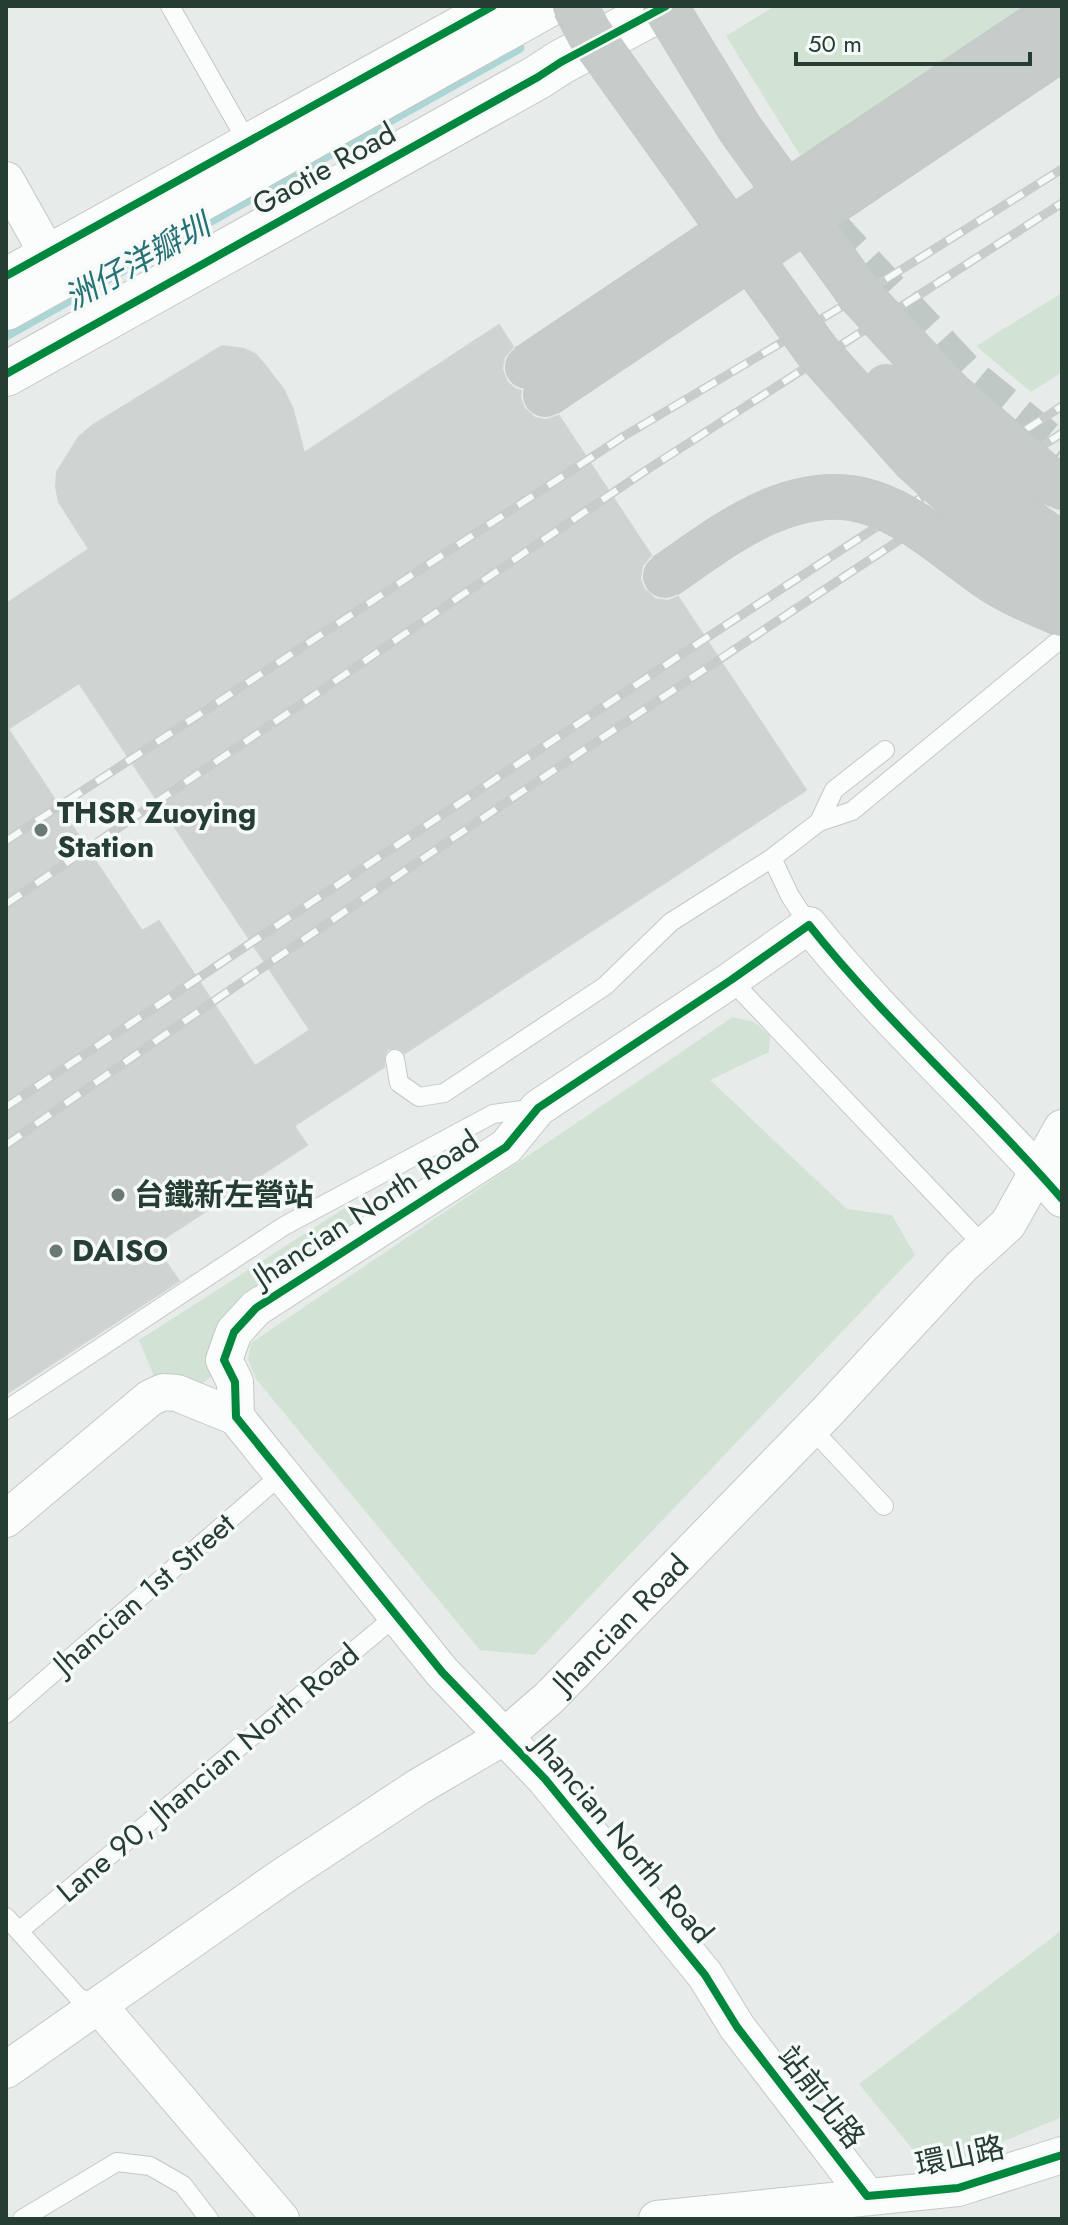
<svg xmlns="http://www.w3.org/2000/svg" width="1068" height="2225" font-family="Jost,'Noto Sans TC',sans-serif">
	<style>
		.green { fill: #d2e3d5 }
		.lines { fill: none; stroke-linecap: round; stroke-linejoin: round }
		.stream { stroke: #acd5d5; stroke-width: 9 }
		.building { fill: #cfd4d2; stroke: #d0d4d2; stroke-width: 2; fill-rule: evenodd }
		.minor-tunnel { stroke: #c0c8c5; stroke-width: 36; stroke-dasharray: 36 18; stroke-linecap: butt }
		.service-casing { stroke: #c4c8c6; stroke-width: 20 }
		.minor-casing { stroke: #c4c8c6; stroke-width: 38 }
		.tertiary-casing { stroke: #c4c8c6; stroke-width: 46 }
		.service { stroke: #fbfcfc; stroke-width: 18 }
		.minor { stroke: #fbfcfc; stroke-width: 36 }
		.tertiary { stroke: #fbfcfc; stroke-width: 44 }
		.rail-casing { stroke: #c8ccca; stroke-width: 9 }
		.rail { stroke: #f5f9f7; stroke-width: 6; stroke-dasharray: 18; stroke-linecap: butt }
		.trunk-bridge-casing { stroke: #c3cac7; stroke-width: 46; stroke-linecap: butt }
		.trunk-bridge { stroke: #c6ccca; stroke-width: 44 }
		.cycleway-casing { stroke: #f5f9f7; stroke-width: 13 }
		.cycleway { stroke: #00873e; stroke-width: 8 }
		.poi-dot { fill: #6a7a73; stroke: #f5f9f7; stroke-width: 3 }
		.labels { text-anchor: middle; stroke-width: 7; stroke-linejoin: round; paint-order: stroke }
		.street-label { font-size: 30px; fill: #263d34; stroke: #f5f9f7 }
		.poi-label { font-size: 30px; font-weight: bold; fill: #263d34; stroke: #f5f9f7; text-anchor: start }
		.water-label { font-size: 32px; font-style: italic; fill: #247274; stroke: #f5f9f7 }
	</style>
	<rect width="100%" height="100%" fill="#e7ebe9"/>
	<g class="green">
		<polygon points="775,6 1062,6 1062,46 800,155 726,36"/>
		<polygon points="1062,293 1062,372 1031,392 976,346"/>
		<polygon points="733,1017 754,1022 770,1035 769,1052 710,1080 847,1209 892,1215 915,1255 534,1655 480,1650 256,1379 248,1359 251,1343"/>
		<polygon points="345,1208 364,1210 357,1230 227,1314 212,1338 207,1362 212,1376 200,1385 156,1381 139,1340"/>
		<polygon points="1062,1930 1062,2117 948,2164 918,2156 859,2084"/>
	</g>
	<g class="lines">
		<polyline class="stream" points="6,336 520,48"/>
	</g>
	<path class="building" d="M499,325L513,347L504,357L502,369L507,382L515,389L521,391L520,397L524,408L535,418L546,420L559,416L651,555L642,566L640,579L644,589L655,599L668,601L678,597L806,790L405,1053L398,1048L388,1049L384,1056V1067L294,1126L307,1145L154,1245L179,1281L6,1394V604L89,549L59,502L56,487L57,472L79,437L93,425L222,346L244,349L255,354L263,363L284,390L293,410L304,453ZM79,683L310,1030L255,1066L159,921L142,931L8,729Z"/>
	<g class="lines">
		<polyline class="minor-tunnel" points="829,224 969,375 1062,451"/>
		<defs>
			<g id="service">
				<polyline points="170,6 248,143"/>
				<polyline points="819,822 834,790 885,750"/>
				<polyline points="809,925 790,896 772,858 819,822 852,811 1062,638"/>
				<polyline points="731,980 985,1247"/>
				<polyline points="395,1059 399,1083 419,1097 444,1093 605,986 671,922 772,858"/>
				<polyline points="6,1410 284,1226 493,1114 536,1108"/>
				<polyline points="811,1428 884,1506"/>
				<polyline points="6,1714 282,1474"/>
				<polyline points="6,1917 78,1997 99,2006"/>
				<polyline points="19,1931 397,1615"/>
				<polyline points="22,2219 117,2162 150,2166 183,2185 209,2219"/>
			</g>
			<g id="minor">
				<polyline points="6,180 47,253"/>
				<polyline points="6,276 493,6"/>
				<path d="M236,1417L235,1382L224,1360L234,1332L256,1308L506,1147L538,1108L731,980L809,925C886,1022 981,1105 1062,1199"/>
				<polyline points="6,1519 150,1398 163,1392 177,1393 236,1417 442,1672 545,1779 705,1975 737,2027 867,2196"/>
				<polyline points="99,2006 281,2219"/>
				<path id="s1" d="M6,2070L283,1876L418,1787L505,1736L549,1698L827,1412L961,1267L1008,1224L1062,1128"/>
				<polyline points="657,2219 958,2188 1062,2155"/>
			</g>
			<g id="tertiary">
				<polyline points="6,308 546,6"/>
				<polyline points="6,374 538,77 561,62 666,6"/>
			</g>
		</defs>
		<use href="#service" class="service-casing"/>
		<use href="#minor" class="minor-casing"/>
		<use href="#tertiary" class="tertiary-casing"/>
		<use href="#service" class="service"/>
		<use href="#minor" class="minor"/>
		<use href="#tertiary" class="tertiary"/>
		<defs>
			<g id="rail">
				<polyline points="6,841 624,436 848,303 1062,169"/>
				<polyline points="6,904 645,471 1062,203"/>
				<polyline points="6,1107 694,646 1062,406"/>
				<path d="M6,1145C354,902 707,666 1062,433"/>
			</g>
		</defs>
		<use href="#rail" class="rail-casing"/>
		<use href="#rail" class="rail"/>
		<defs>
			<g id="trunk-bridge">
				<polyline points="575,6 589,33 816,350 914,460 1003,540 1062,581"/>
				<polyline points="665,6 740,129 861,296 950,393 1045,476 1062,488"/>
				<polyline points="527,367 1062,8"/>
				<polyline points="886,386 903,406 1033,525 1062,545"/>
				<polyline points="545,395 1062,48"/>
				<path d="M665,576C698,554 731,528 768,512C866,470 912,523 986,576C1009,592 1036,603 1062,614"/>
			</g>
		</defs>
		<use href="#trunk-bridge" class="trunk-bridge-casing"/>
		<use href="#trunk-bridge" class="trunk-bridge"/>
		<defs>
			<g id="cycleway">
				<polyline points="6,276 493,6"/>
				<polyline points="6,374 538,77 561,62 666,6"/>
				<path d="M1062,1199C981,1105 886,1022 809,925L731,980L538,1108L506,1147L256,1308L234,1332L224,1360L235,1382L236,1417L442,1672L545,1779L705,1975L737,2027L867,2196L958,2188L1062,2155"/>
			</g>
		</defs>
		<use href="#cycleway" class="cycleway-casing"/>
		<use href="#cycleway" class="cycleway"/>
	</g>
	<g class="poi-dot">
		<circle cx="41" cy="830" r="8"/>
		<circle cx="118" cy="1195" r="8"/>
		<circle cx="56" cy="1251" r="8"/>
	</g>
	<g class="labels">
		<g class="street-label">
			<text transform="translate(324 169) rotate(-29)" y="10">Gaotie Road</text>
			<text transform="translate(366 1209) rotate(-33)" y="10">Jhancian North Road</text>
			<text transform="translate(144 1594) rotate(-41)" y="10">Jhancian 1st Street</text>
			<text dy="10" stroke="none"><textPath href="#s1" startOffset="762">Jhancian Road</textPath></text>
			<text transform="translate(208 1773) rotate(-40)" y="10">Lane 90, Jhancian North Road</text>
			<text transform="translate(623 1839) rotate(50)" y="10">Jhancian North Road</text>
			<text transform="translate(821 2097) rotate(52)" y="10">站前北路</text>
			<text transform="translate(960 2156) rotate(-12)" y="10">環山路</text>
		</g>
		<g class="poi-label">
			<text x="57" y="823">THSR Zuoying<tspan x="57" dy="34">Station</tspan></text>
			<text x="134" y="1205">台鐵新左營站</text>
			<text x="72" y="1261">DAISO</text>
		</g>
		<g class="water-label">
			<text transform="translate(137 262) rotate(-29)" y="11">洲仔洋瓣圳</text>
		</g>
	</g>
	<rect width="1068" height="2225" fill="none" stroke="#263d34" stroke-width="16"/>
	<path d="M796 52v12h234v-12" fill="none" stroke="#263d34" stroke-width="4"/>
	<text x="808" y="52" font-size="24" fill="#263d34" stroke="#f5f9f7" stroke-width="6" paint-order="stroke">50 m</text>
</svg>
